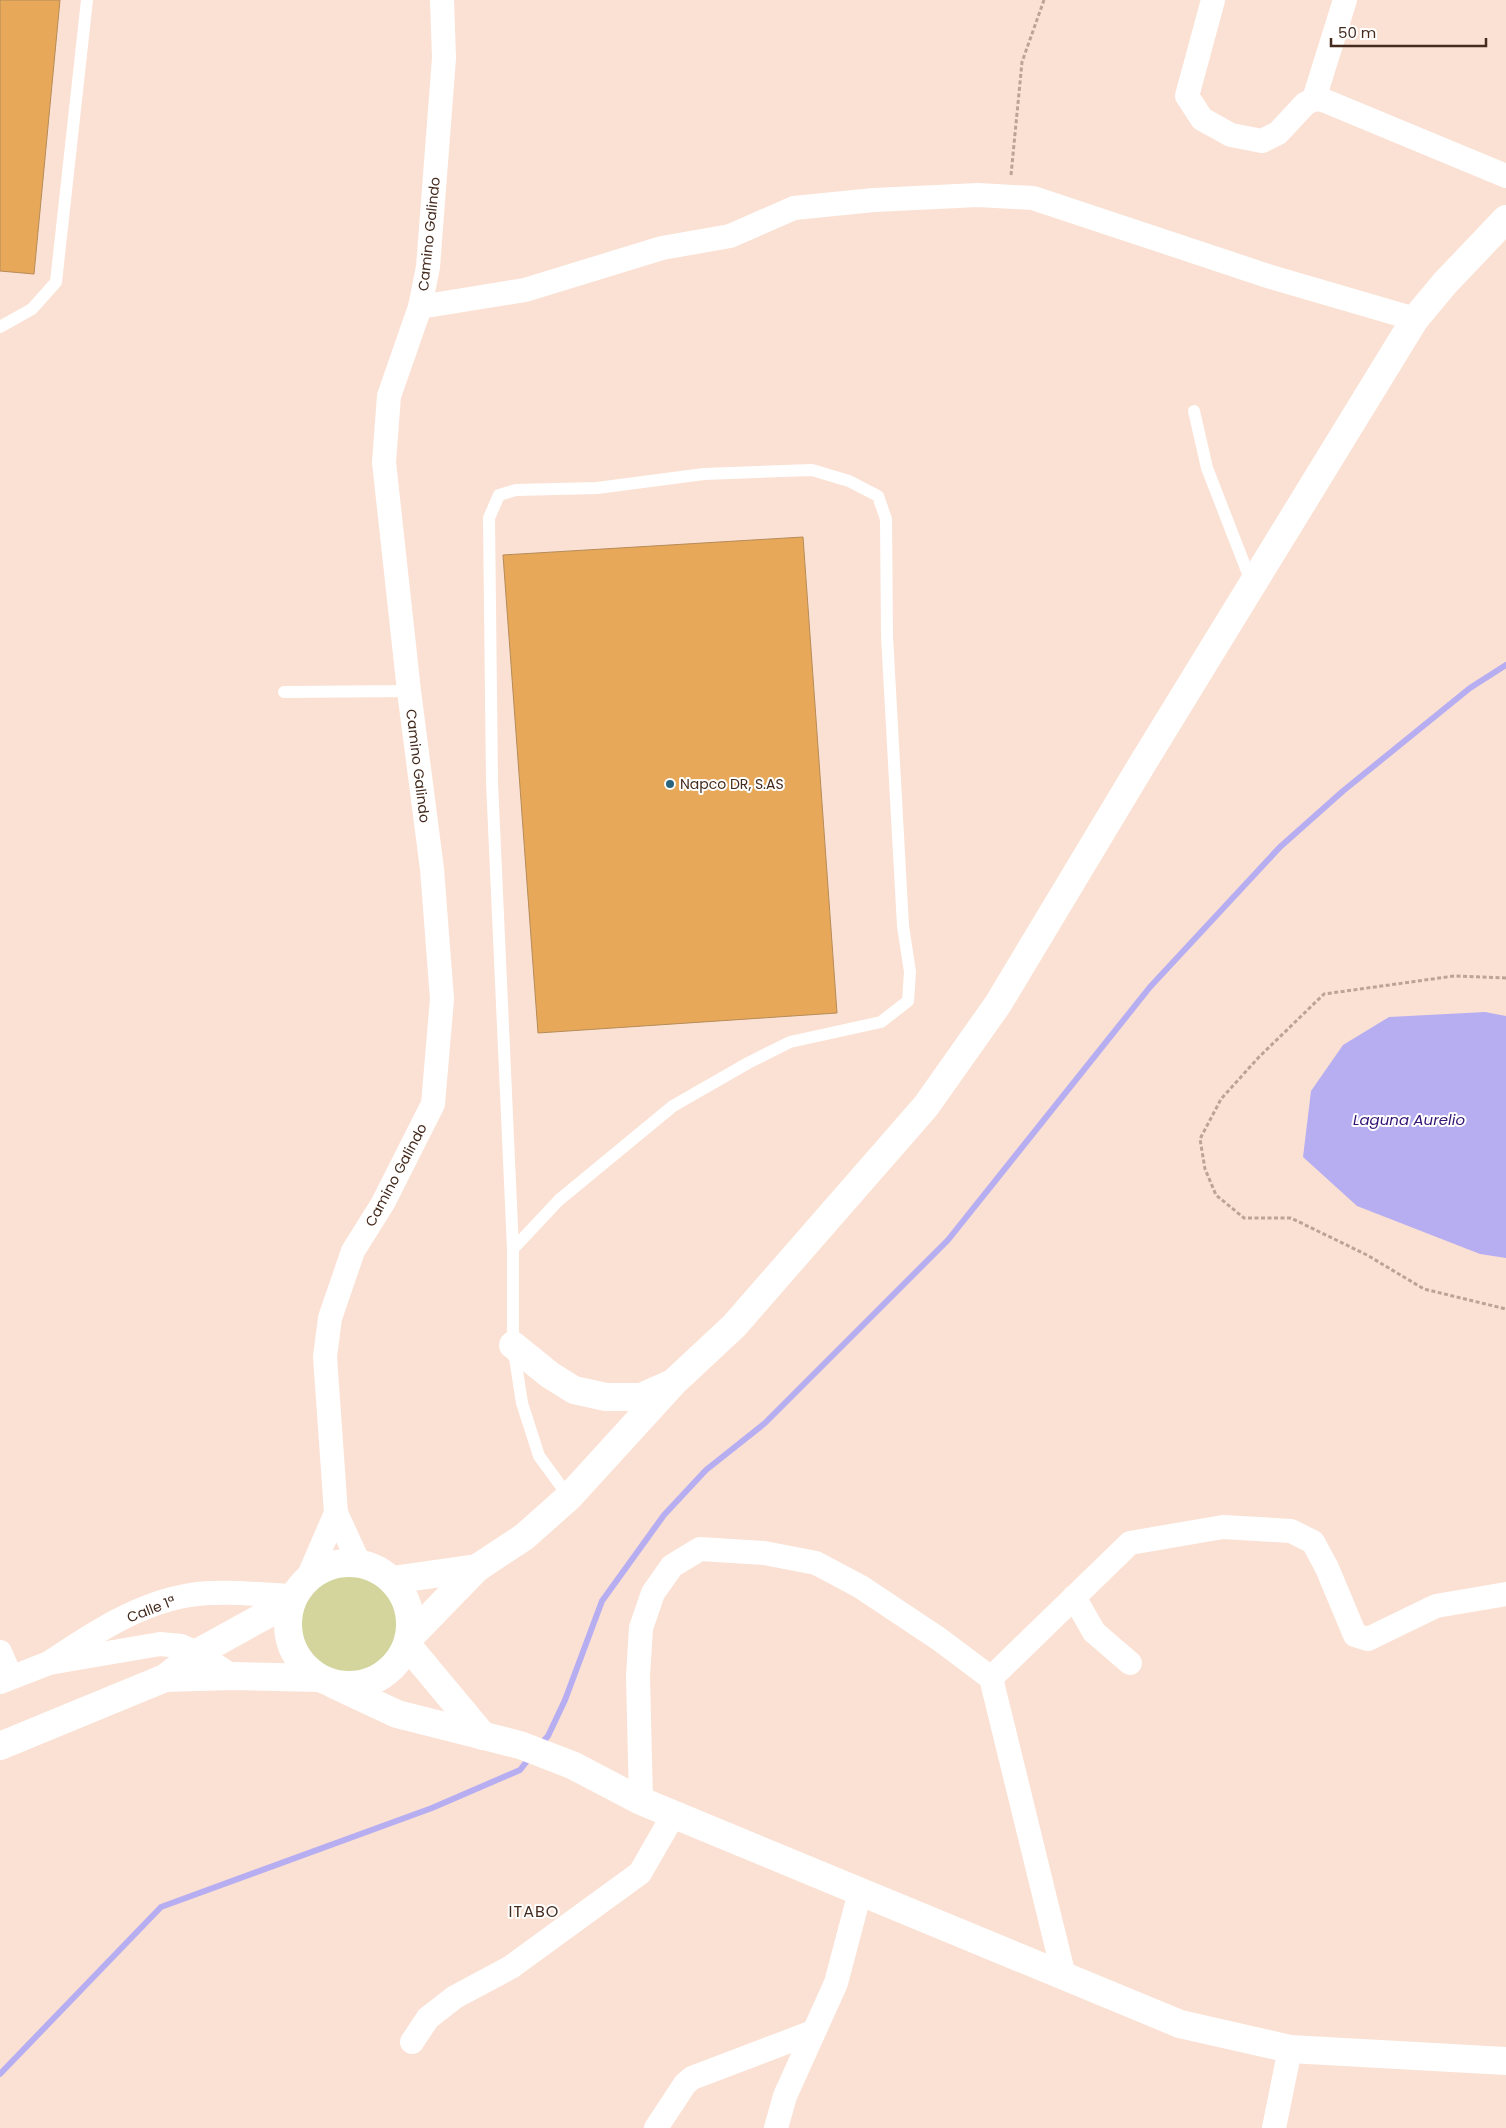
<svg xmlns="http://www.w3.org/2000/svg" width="1506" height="2128" font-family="Poppins,sans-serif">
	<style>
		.green { fill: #d3d59c }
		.water { fill: #b7aef2 }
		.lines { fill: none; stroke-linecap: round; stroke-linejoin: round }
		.stream { stroke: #b7aef2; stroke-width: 6 }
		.building { fill: #e7a85a; stroke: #b68b58 }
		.path { stroke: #bda396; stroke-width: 3; stroke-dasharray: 4 2.5; stroke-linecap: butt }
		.service { stroke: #fff; stroke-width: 12 }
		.minor { stroke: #fff; stroke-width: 24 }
		.tertiary { stroke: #fff; stroke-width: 28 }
		.secondary { stroke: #fff; stroke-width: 28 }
		.poi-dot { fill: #29637c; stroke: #fff; stroke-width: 2 }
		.labels { text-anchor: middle; stroke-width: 4; stroke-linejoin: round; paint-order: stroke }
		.street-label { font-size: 14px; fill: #442b1e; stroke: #fff }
		.poi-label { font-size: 14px; fill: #442b1e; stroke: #fff; text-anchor: start }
		.water-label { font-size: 15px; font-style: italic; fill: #341375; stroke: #fff }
		.quarter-label { font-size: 16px; letter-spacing: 1px; fill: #442b1e; stroke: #fff }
	</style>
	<rect width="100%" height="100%" fill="#fbe1d3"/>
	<circle class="green" cx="349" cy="1624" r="54"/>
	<polygon class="water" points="1485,1012 1506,1016 1506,1258 1480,1254 1357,1206 1303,1157 1311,1091 1343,1045 1389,1017"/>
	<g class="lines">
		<g class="stream">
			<polyline points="539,1746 548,1736 565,1700 602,1601 664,1515 706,1470 765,1423 948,1240 1150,987 1280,847 1343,791 1470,688 1506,665"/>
			<polyline points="0,2074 161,1907 432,1808 520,1770 531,1756"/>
		</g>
	</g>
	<g class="building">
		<polygon points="0,0 60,0 34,274 0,271"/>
		<polygon points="803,537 837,1013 538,1033 503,555"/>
	</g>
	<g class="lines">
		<g class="path">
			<polyline points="1011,175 1022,62 1044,0"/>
			<polyline points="1506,978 1454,976 1324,994 1259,1057 1221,1099 1200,1139 1205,1169 1216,1195 1244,1218 1291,1218 1367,1255 1424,1289 1506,1309"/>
		</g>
		<g class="service">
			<polyline points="0,327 32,309 56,282 87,0"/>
			<polyline points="1194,411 1207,468 1252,584"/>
			<polyline points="284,692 409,691"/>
			<polyline points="513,1249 559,1200 673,1106 748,1063 790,1042 881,1022 908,1001 910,972 903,926 887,636 886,519 878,496 849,481 812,470 704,474 597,488 516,490 499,495 489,518 492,782 513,1249 513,1345 522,1403 539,1456 569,1497"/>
		</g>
		<g class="minor">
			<polyline points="1213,0 1187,96 1202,119 1231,135 1262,141 1278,133 1305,104 1314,99 1323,100 1506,176"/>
			<polyline points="1314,99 1345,0"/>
			<polyline points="420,307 525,290 662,248 730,236 794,208 874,200 978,195 1033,198 1271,277 1415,319"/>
			<polyline points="359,1563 336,1513 325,1357 330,1318 353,1251 383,1203 433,1104 442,999 432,869 409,691 384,462 389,396 420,307 428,267 444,58 442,0"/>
			<polyline points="307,1580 336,1513"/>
			<polyline points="1074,1597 1094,1632 1130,1663"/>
			<polyline points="0,1652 11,1677"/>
			<path d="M49,1663C92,1634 139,1603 190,1595C224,1590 261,1595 294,1596"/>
			<polyline points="991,1678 1130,1543 1223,1527 1291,1531 1313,1542 1327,1568 1355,1635 1368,1639 1436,1606 1506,1594"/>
			<polyline points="0,1682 49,1663 160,1644 181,1646 197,1653 232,1676"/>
			<polyline points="641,1801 638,1676 641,1628 653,1593 672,1566 700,1549 764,1553 816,1563 861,1587 939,1639 991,1678 1064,1976"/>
			<polyline points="412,2042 428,2018 455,1997 511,1967 640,1873 674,1814"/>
			<polyline points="656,2128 685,2084 692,2078 813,2032"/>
			<polyline points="776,2128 785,2096 836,1983 860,1892"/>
			<polyline points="1274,2128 1290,2049"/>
		</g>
		<g class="tertiary">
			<polyline points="165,1678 232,1676 319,1678"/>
			<polyline points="0,1746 165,1678 197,1653 275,1610 290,1605"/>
		</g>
		<g class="secondary">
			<polyline points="513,1345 550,1375 574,1390 606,1397 641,1397 668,1385"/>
			<circle cx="349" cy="1624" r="61"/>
			<polyline points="392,1580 477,1568"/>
			<polyline points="410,1637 477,1568 524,1537 569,1497 674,1382 734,1326 926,1106 998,1004 1141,766 1415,319 1445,283 1506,219"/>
			<polyline points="408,1646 483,1736"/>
			<polyline points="333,1684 397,1714 520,1745 572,1765 641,1801 1180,2024 1290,2049 1506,2061"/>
		</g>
	</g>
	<circle class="poi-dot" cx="670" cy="784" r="5"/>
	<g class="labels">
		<g class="street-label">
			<text transform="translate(429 234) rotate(-84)" y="5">Camino Galindo</text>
			<text transform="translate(418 766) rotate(83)" y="5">Camino Galindo</text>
			<text transform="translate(396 1175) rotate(-62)" y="5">Camino Galindo</text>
			<text transform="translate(151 1609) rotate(-21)" y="5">Calle 1ª</text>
		</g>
		<g class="poi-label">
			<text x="680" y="789">Napco DR, S.AS</text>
		</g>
		<g class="water-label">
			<text x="1409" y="1125">Laguna Aurelio</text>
		</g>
		<g class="quarter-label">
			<text x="534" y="1917">ITABO</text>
		</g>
	</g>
	<path d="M1331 38v8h155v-8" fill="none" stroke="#442b1e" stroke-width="2.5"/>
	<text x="1338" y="38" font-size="15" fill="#442b1e" stroke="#ffffff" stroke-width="4" paint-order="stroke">50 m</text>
</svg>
